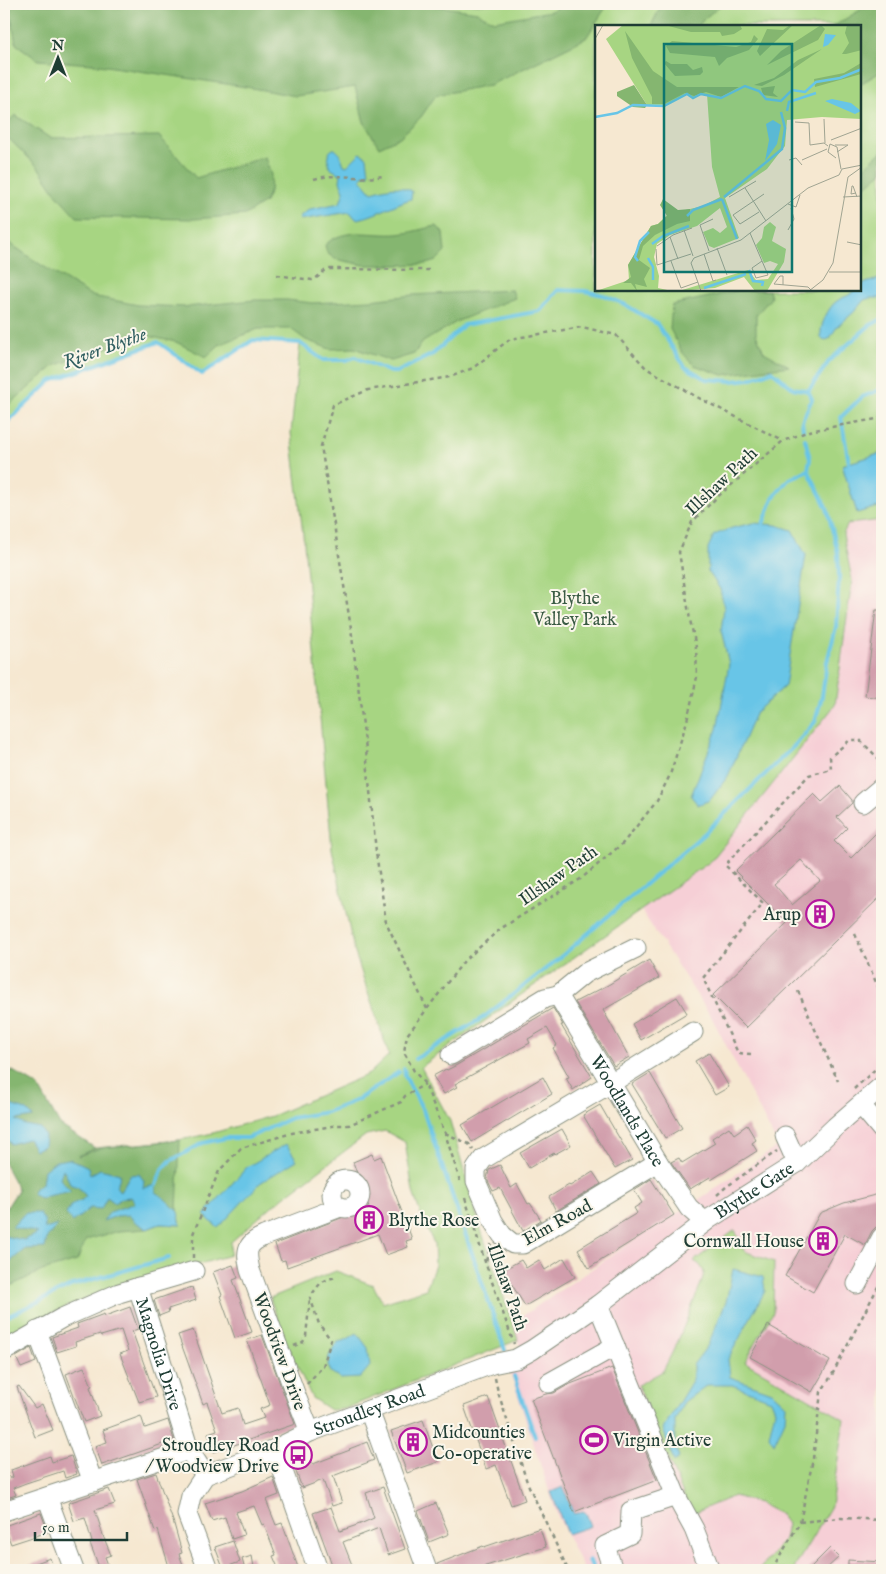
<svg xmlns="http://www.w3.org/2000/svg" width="886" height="1574" font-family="'IM FELL English',serif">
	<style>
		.built { fill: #f6cfd6 }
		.green { fill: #a7d582; stroke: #63895b; fill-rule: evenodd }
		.forest { fill: #85b670; stroke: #527a52 }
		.water { fill: #68c5e7; stroke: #44818e }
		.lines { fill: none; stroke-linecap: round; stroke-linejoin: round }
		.stream { stroke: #68c5e7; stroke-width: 4 }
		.building { fill: #d19eac; fill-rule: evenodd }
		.minor-casing { stroke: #8a9282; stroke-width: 21 }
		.path { stroke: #8a9282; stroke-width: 2.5; stroke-dasharray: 4 4; stroke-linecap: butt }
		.minor { stroke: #fff; stroke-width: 19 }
		.labels { text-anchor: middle; stroke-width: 4; stroke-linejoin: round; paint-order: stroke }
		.street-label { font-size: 18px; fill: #1f3d34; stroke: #fbf7ec }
		.park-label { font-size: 18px; fill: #3a5b44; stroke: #fbf7ec }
		.poi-label { font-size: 18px; fill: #1f3d34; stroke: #fbf7ec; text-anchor: end }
		.water-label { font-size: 19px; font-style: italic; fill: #315f61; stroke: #fbf7ec }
		.inset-river { fill: none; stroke: #68c5e7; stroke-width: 2.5 }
		.inset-road { fill: none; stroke: #a0a492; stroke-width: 1 }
		.view { fill: #0f766e; fill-opacity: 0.15; stroke: #0f766e; stroke-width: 2.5 }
		.inset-edge { fill: none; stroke: #1f3d34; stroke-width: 2.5 }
	</style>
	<rect width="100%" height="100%" fill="#fbf7ec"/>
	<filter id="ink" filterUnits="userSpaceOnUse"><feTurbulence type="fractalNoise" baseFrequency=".02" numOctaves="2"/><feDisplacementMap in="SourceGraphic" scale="10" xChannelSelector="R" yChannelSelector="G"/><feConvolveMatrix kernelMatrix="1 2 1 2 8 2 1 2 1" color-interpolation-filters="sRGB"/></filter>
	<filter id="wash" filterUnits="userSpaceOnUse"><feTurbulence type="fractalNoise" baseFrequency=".0096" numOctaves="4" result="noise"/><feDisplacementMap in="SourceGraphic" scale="20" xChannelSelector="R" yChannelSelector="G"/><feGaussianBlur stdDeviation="1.12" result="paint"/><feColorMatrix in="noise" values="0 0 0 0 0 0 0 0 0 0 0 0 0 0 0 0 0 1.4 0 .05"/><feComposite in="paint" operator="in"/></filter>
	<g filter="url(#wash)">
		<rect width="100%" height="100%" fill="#f6e8d1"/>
		<polygon class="built" points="882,520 882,1570 584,1570 557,1515 510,1372 527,1366 512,1323 642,1235 692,1204 778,1146 712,1018 641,910 711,861 852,581 843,534 848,524"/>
		<g class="green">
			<path d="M4,4H882V520L848,524L843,534L852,580L835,705L783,771L711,861L539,982L421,1067L450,1121L480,1227L518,1340L344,1409L330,1410L312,1398L285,1340L270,1298L336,1271L373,1285L383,1303L426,1289L435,1265L434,1243L424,1224L413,1192L405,1142L385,1131L366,1135L272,1206L231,1242L230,1255L197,1265L122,1283L43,1317L4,1342V1212L27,1176L95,1148L180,1140L213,1133L272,1116L369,1074L389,1055L354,950L332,849L304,543L291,433L300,344L253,340L202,374L158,342L51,381L4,425ZM596,26H860V290H596Z"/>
			<polygon points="735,1230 744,1251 774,1262 773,1312 745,1362 844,1419 831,1506 793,1570 759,1570 784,1540 787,1524 780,1514 759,1503 734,1496 691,1514 638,1385 663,1371 678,1341 702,1281 704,1272 700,1265 694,1261"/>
		</g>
		<g class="forest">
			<polygon points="16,4 424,4 477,12 494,21 551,11 564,4 608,4 586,38 490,85 436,95 421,117 400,137 379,147 364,122 355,87 296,96 246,87 93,64 38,60 16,44 10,10"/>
			<polygon points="662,4 722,4 705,18 698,26 651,26"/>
			<polygon points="870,4 882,4 882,71 860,84 860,26 834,26"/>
			<polygon points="15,115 50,138 159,136 196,178 265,157 271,175 270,191 265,202 245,215 194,219 77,217 57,195 38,167 4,134 4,126"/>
			<polygon points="882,151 882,172 860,191 860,171"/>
			<path d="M437,226L443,233L445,252L436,261L426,264L396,265H364L335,259L327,253L325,245C345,226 373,236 398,234C411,233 424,228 437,226Z"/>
			<polygon points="4,239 38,263 92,296 138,305 186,307 255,300 287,300 312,303 371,300 413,295 512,290 515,298 458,321 423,342 414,354 391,361 354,348 330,349 306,340 291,329 258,329 219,345 206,357 176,342 143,335 54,366 4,409"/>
			<polygon points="741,290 769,290 771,298 756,315 756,334 764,352 789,366 723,375 694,365 682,352 670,329 672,305"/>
			<polygon points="4,1070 13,1071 38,1086 60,1125 95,1148 78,1156 100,1148 180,1140 177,1211 181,1225 160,1224 147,1229 119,1231 86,1240 77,1261 42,1271 4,1289 4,1212 18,1190 16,1185 4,1163"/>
		</g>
		<g class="water">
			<path d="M333,149H335L340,154L344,165L347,166L360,153L367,157L369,174L363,175L361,179L372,192C386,188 398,184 412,191L411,199C394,204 371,218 356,219L350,212L300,220L299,217L310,209L340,203L344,191L340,181L341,174C331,170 326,167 329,156C330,150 328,153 333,149Z"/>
			<path d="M878,279L882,280V298H870L864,300L854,312L837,327L829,339L825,340L821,338C819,327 828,307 837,301C844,296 850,297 854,290H860L861,284L866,283Z"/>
			<polygon points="882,453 882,506 857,513 842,465"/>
			<polygon points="753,523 776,525 792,530 806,555 785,686 756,712 728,776 710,800 698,805 691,796 717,729 729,664 721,631 724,608 720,589 708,571 708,548 714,535 732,528"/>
			<polygon points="4,1103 26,1110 33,1117 16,1120 25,1125 40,1128 45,1136 44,1146 35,1150 28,1139 11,1144 4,1136 4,1127 7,1122 4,1119"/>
			<polygon points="286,1144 297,1160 260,1183 218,1228 204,1215 247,1167"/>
			<path d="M69,1159L80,1163L88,1167L90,1175L100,1169L120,1174L119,1180L116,1186L120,1192L130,1175L139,1174L144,1181L143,1188L156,1185V1192C160,1194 175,1208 178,1212C179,1216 180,1221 181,1225L160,1224L147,1229L134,1221L129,1215L117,1216L103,1221L110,1212L135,1203L131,1197L122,1198L115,1203L107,1197L101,1209L90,1208L73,1222L66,1214L72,1204L82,1200L86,1196L78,1187L71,1185L63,1169L60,1179L71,1191L47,1196L41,1199L32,1193L36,1187L42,1184L44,1170L56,1161Z"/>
			<polygon points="25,1213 39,1213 44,1220 45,1229 58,1225 47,1237 45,1248 25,1249 4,1267 4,1236 24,1240 38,1233 12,1227"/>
			<polygon points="733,1269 763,1277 765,1291 728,1359 730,1377 772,1392 786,1405 785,1420 774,1444 769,1436 775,1410 771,1400 732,1385 707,1385 684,1402 675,1420 675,1445 679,1458 674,1462 663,1429 693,1379 693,1365 708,1345 726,1302"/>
			<polygon points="357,1333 368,1348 370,1366 360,1378 341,1379 331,1372 328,1365 329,1356 338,1342 346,1340"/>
			<polygon points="563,1487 574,1514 583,1511 586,1513 591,1526 567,1534 551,1492"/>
		</g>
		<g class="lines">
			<g class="stream">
				<polyline points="4,425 51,381 158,342 202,374 253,340 300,343 323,360 347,360 355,357 390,372 397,372 433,354 464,325 540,311 558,290 585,291 603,295 624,304 657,324 685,367 706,379 732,381 749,379 772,371 793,388 808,391 830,360 869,326 882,319"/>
				<polyline points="803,429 802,421 812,399 808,391"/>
				<polyline points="849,463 841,417 862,397 882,389"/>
				<polyline points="763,524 773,498 788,480 808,470 810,459 805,439"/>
				<polyline points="415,1059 484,1017 557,960 705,833 795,745 815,722 822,696 827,662 836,627 839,577 838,553 827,508 808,470"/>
				<polyline points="404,1069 405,1076 423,1110 505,1350"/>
				<polyline points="156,1185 162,1170 170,1161 203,1143 226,1138 248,1138 291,1118 327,1112 357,1100 399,1072"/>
				<polyline points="4,1318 73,1285 169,1258"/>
				<polyline points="514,1376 535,1437"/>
				<polyline points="589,1560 594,1570"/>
			</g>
		</g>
		<g id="blocks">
			<g class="building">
				<polygon points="876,610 882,610 882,698 865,696"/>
				<path d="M840,786L852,800V803L837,817L847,828L834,841L851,858L882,827V895L746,1028L713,995L787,923L735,871L814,794L822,802ZM801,860L820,881L792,905L774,884Z"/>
				<polygon points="649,960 659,978 603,1010 629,1057 614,1066 575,1002 608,985"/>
				<polygon points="677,997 687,1013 641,1040 632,1024"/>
				<polygon points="553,1008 563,1025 561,1025 592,1077 573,1090 566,1078 569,1077 553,1048 557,1045 547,1028 528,1039 530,1043 455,1084 457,1087 444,1094 433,1076 446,1069 447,1070 457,1065"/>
				<polygon points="709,1053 729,1087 715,1095 695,1061"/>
				<polygon points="650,1073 682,1128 665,1138 632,1084"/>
				<polygon points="543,1077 552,1094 472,1142 462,1125"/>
				<polygon points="600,1105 632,1160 615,1169 583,1115"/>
				<polygon points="747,1125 756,1140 752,1143 757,1151 711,1180 710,1177 690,1189 671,1162 679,1158 682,1163 715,1143 712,1138 729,1127 734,1134"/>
				<polygon points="562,1129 571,1145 555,1154 554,1153 529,1168 520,1153"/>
				<polygon points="372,1154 374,1159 381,1156 412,1239 406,1241 408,1247 386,1255 378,1234 287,1267 285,1260 281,1261 275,1244 369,1207 353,1162"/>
				<polygon points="500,1165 511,1188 517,1184 528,1204 530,1203 541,1220 523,1231 500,1188 493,1191 487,1179 489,1170"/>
				<polygon points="593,1172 601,1184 556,1211 549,1197 569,1185 570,1186"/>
				<polygon points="651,1179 674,1215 589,1268 578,1249 637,1213 634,1208 642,1203 634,1190"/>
				<polygon points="875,1195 882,1199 882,1226 876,1227 872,1231 865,1245 845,1234 813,1292 785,1276 820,1213 844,1203"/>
				<polygon points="564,1258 575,1277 525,1306 503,1270 521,1260 526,1268 539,1260 545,1270"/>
				<polygon points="233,1265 238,1278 233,1280 252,1332 235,1338 220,1296 222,1295 213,1272"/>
				<polygon points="192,1287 196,1300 168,1309 169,1312 159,1316 154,1300"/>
				<polygon points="130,1307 138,1329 132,1331 156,1397 139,1402 120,1354 128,1351 121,1330 101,1336 100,1334 75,1342 76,1346 57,1352 52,1337 78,1328 77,1324 104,1314 105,1316"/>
				<polygon points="768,1325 830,1361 812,1392 750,1357"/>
				<polygon points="193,1330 222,1413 238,1408 243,1425 264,1418 260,1409 270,1405 247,1340 262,1335 295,1424 214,1452 208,1433 217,1430 207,1402 203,1404 178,1335"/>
				<polygon points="31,1348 36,1362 21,1368 16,1357"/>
				<polygon points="84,1367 92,1386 90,1387 100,1416 84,1422 66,1374"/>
				<polygon points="612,1368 657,1480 574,1512 531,1399 546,1394 554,1393 568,1385"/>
				<polygon points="19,1386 35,1408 42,1404 53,1430 35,1437 17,1387"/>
				<polygon points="488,1397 525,1500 511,1505 496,1465 486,1469 464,1406"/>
				<polygon points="141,1416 145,1428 168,1420 174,1440 102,1465 95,1446 107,1442 103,1430"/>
				<polygon points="423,1420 438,1462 407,1473 391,1431"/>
				<polygon points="367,1442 374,1460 333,1476 342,1503 332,1506 323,1480 302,1488 295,1469 312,1462 313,1464 350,1450 349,1449"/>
				<polygon points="50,1456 52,1462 71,1456 77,1474 65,1478 63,1471 26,1483 13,1488 16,1495 4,1499 4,1466 10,1479 13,1477 11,1470"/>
				<polygon points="156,1473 174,1524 182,1553 179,1554 185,1570 170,1570 158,1530 155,1531 137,1479"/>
				<polygon points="273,1477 279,1495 266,1500 276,1525 282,1523 299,1570 279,1570 273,1556 276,1555 264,1524 262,1525 254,1506 236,1512 244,1535 232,1539 225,1517 212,1521 205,1503 242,1491"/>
				<polygon points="383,1487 405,1549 388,1555 379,1528 343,1542 354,1570 334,1570 313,1513 331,1507 340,1531 360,1524 374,1518 366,1493"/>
				<polygon points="109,1489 115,1504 95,1510 104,1538 111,1555 105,1557 110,1570 100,1570 90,1543 92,1542 85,1518 74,1521 68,1503"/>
				<polygon points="436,1503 449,1534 429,1542 418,1511"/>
				<polygon points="41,1513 48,1532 11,1544 4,1526"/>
				<polygon points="540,1528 546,1547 473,1570 438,1570 437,1564 483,1546 484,1547"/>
				<polygon points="233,1541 240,1562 223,1568 215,1547"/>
				<polygon points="830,1548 839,1557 825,1570 808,1570"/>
				<polygon points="252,1556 254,1567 245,1570 242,1559"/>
				<polygon points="50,1558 54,1570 20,1570 19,1569"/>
				<polygon points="848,1560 882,1562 882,1570 848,1570"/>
			</g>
		</g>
	</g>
	<g filter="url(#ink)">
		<use href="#blocks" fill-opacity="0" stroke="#8a9282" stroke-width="1"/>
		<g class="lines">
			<defs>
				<g id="minor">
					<polyline points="863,803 882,787"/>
					<path id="s1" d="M558,995L658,1162L689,1208L705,1222"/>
					<polyline points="451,1055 545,998 558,995 585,973 636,948"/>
					<polyline points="861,1105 882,1130"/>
					<polyline points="785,1136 797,1163"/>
					<polyline points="658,1162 523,1244 513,1244 502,1235 493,1221 476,1181 476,1169 483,1159 611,1083 693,1032"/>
					<circle cx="346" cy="1194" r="14"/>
					<polyline points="857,1284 882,1237"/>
					<path id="s2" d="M138,1287L189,1450L205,1475"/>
					<polyline points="598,1305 676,1496 694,1529 710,1570"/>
					<polyline points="37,1331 93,1482"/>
					<polyline points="4,1351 62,1318 119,1293 194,1271"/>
					<polyline points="549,1383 615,1346"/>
					<polyline points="369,1410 427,1570"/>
					<path d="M310,1432L296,1396L250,1270C246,1252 245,1244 264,1236L340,1207"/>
					<polyline points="275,1449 318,1570"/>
					<polyline points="47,1497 74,1570"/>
					<polyline points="4,1511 189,1450"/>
					<path id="s3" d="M208,1570L187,1514L191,1496L205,1475L275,1449L310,1432L492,1364L516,1359L532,1350L598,1305L709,1219L797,1163L835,1127L882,1086"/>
					<polyline points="613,1570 605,1546 630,1534 631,1511 676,1496"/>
				</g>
			</defs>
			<use href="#minor" class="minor-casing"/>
			<g class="path">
				<path d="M314,179C337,172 360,181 383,176"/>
				<path d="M277,275L312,280C319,278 322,271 329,269L429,270"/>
				<polyline points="855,934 882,996"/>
				<polyline points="798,991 838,1081"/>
				<polyline points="427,1009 386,922 376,852 366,750 351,628 321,446 333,405 368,390 450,377 473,368 510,339 582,327 616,335 646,368 697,397 783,441"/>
				<polyline points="751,1054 738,1053 703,978 763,903 725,865 809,775 831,769 830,757 850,740 860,740 882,762"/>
				<polyline points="854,1089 882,1063"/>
				<polyline points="445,1133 469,1144 473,1150"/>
				<polyline points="460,1181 445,1133 425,1084 414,1071 404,1052 407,1035 464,961 500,929 582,878 623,843 657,801 670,775 687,721 697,677 696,647 690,620 679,552 692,522 716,498 783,441 809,431 882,418"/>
				<polyline points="717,1195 726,1187 777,1151"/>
				<polyline points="465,1198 485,1262 514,1344"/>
				<polyline points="193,1258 193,1234 219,1171 241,1148 292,1133 338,1125 349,1125 401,1102 405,1096 425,1084"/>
				<polyline points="486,1261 491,1244"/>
				<polyline points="294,1346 303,1342 306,1336 310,1298"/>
				<polyline points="495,1378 498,1392 527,1482 568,1570"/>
				<path d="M307,1384L323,1366L331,1340L319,1324L310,1297C319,1285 320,1280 337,1277"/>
				<polyline points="800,1522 841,1518 882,1520"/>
				<polyline points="558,1570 566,1567"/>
				<polyline points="772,1570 800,1522 813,1459 821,1392 832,1375 882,1279"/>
			</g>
			<use href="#minor" class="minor"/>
		</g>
	</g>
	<defs>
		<symbol id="building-ring" viewBox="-11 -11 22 22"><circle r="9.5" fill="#fbf7ec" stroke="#b5179e" stroke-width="1.5"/><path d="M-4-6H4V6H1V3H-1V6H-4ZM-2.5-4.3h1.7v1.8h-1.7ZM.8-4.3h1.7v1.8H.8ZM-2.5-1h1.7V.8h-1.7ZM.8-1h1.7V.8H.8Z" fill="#b5179e"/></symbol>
		<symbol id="stadium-ring" viewBox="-11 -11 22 22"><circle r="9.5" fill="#fbf7ec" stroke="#b5179e" stroke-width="1.5"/><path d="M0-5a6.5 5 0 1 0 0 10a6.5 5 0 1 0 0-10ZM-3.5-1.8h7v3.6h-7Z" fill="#b5179e"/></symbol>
		<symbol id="bus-ring" viewBox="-11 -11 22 22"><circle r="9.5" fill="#fbf7ec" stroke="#b5179e" stroke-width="1.5"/><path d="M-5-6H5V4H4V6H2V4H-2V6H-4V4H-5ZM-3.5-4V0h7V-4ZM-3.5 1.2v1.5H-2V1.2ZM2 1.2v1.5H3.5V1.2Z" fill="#b5179e"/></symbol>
	</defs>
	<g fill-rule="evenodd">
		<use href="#building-ring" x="804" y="898" width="32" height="32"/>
		<use href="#building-ring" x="353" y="1204" width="32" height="32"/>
		<use href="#building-ring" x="807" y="1225" width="32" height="32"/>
		<use href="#stadium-ring" x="578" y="1424" width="32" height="32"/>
		<use href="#building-ring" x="397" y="1426" width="32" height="32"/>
		<use href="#bus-ring" x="282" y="1439" width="32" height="32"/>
	</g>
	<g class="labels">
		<g class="street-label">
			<text transform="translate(721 481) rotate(-43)" y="6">Illshaw Path</text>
			<text transform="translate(558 875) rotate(-35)" y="6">Illshaw Path</text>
			<text dy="6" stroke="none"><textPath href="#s1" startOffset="135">Woodlands Place</textPath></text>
			<text dy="6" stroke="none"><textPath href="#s3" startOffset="728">Blythe Gate</textPath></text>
			<text transform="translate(557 1222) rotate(-29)" y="6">Elm Road</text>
			<text transform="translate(508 1287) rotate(71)" y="6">Illshaw Path</text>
			<text transform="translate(280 1351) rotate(70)" y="6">Woodview Drive</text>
			<text dy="6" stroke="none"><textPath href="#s2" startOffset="70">Magnolia Drive</textPath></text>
			<text dy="6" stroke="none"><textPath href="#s3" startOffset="280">Stroudley Road</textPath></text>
		</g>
		<g class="park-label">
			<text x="575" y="604">Blythe<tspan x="575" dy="21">Valley Park</tspan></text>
		</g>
		<g class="poi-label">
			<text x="801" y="920">Arup</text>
			<text x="388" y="1226" text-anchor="start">Blythe Rose</text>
			<text x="804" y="1247">Cornwall House</text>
			<text x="432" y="1438" text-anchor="start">Midcounties<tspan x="432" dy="21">Co-operative</tspan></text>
			<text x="613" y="1446" text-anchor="start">Virgin Active</text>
			<text x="279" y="1451">Stroudley Road<tspan x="279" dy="21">/ Woodview Drive</tspan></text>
		</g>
		<g class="water-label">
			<text transform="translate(104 347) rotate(-20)" y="7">River Blythe</text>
		</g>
	</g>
	<g transform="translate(595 25)">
		<rect width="266" height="266" fill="#f6e8d1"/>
		<path d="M28,0H266V94L227,92L192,95L190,121L182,131L172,144L130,173L144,213L119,223L114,221L108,207L118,203L125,208L132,202L125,183L102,201L75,210L62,219L59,232L64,251L63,263L77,266H1L34,255L33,240L56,201L63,199L73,189L108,181L125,172L117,142L112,69H106L98,73L92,69L69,81L52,80L11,14ZM175,197L181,202L177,216L191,224L189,237L172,266H160L149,252L120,263L84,266L153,245L161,255L173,254L183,239L175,236L169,238L161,220L167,213L169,202Z" fill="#a7d582"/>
		<path d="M70,0H145L147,4L139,9L127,11L125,7H96ZM195,0H198L165,31L162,26L172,4L188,5ZM226,0L230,4L223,15L172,40L186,26ZM252,0L266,1L267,25L251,29H247L254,18L250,8ZM30,6L58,46L82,62H144L126,72L111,67L99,71L90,68L69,79H57V72L37,33ZM159,10L163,14L154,25L132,33L124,41L120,32L75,28L71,21L77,16L141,22L156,17ZM227,24L189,50L167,61L159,60L179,53L203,35ZM71,36L76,39H92L98,45L107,42L108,47L105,50L80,51L69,38ZM266,38V49L220,62L219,54L249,48ZM39,60L52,80L50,83L38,82L22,71V67ZM180,61L178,68L183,72L168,70L166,63ZM68,174L83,185L95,184V196L82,199L60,210L48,221L44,235L55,243L49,254L52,262L40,259L42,266L36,258H28L36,252L33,240L56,201L63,199L72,191L65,180Z" fill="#85b670"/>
		<path d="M230,9L241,10L233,20L228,22ZM237,74L256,78L266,86L260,89L230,76ZM178,95L186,100L182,119L170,136L174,115L171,99Z" fill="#68c5e7"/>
		<path class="inset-river" d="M192,86L194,77L221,68M0,92L22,88L38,80L69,81L92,69L98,73L106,69L126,73L150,61L164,66L171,74L186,76L197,65L210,67L221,57L245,53L267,44M129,172L187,124L190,103L186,87M127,174L142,214M92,191L98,185L127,174M57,219L68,211L94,201M53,233L58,242V255M43,236L40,232L45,216L54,207M154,245L158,256L168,257L167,261M109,263L151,249"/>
		<path class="inset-road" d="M0,14L8,0M229,94L230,118M200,97L214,98L215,120L229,118L233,121M236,115L267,103M240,120H253L242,127M241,133L233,127L235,119L242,122L246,144M194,135L201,133L207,140M207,135L232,124M244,150L247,144L267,140M150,163L171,196M261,168L256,169L257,161H258L262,172M134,172L161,156M248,172L267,171M193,179L201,182L205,170M164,187L145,199L138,190L169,169M89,205L98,231M193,205L199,194L196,183M155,208L173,250L161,253L157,243L167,236M75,212L83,234M252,217L267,220M62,221L78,210L97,203M122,223L132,250M61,224L62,240L96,229M114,226L105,200L118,194M109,229L118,256L121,255M76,236L86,263L103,257M234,247H265M188,260V251H185L179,259L213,262L216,265M106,266L96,238L99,233L146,215L213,163L244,150M181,266H199M214,266L228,255L238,238L253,152L267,142"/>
		<path class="view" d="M69,19H197V247H69Z"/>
		<rect width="266" height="266" class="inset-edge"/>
	</g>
	<rect width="886" height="1574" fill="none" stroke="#fbf7ec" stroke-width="20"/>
	<g transform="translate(58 58)" stroke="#fbf7ec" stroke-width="4" paint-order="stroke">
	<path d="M0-4L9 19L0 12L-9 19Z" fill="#1f3d34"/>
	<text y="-8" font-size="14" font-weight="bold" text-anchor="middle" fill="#1f3d34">N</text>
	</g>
	<path d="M35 1532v8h92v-8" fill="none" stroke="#1f3d34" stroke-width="2.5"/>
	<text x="42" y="1532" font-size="15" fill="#1f3d34" stroke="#fbf7ec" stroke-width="4" paint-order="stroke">50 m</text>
</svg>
